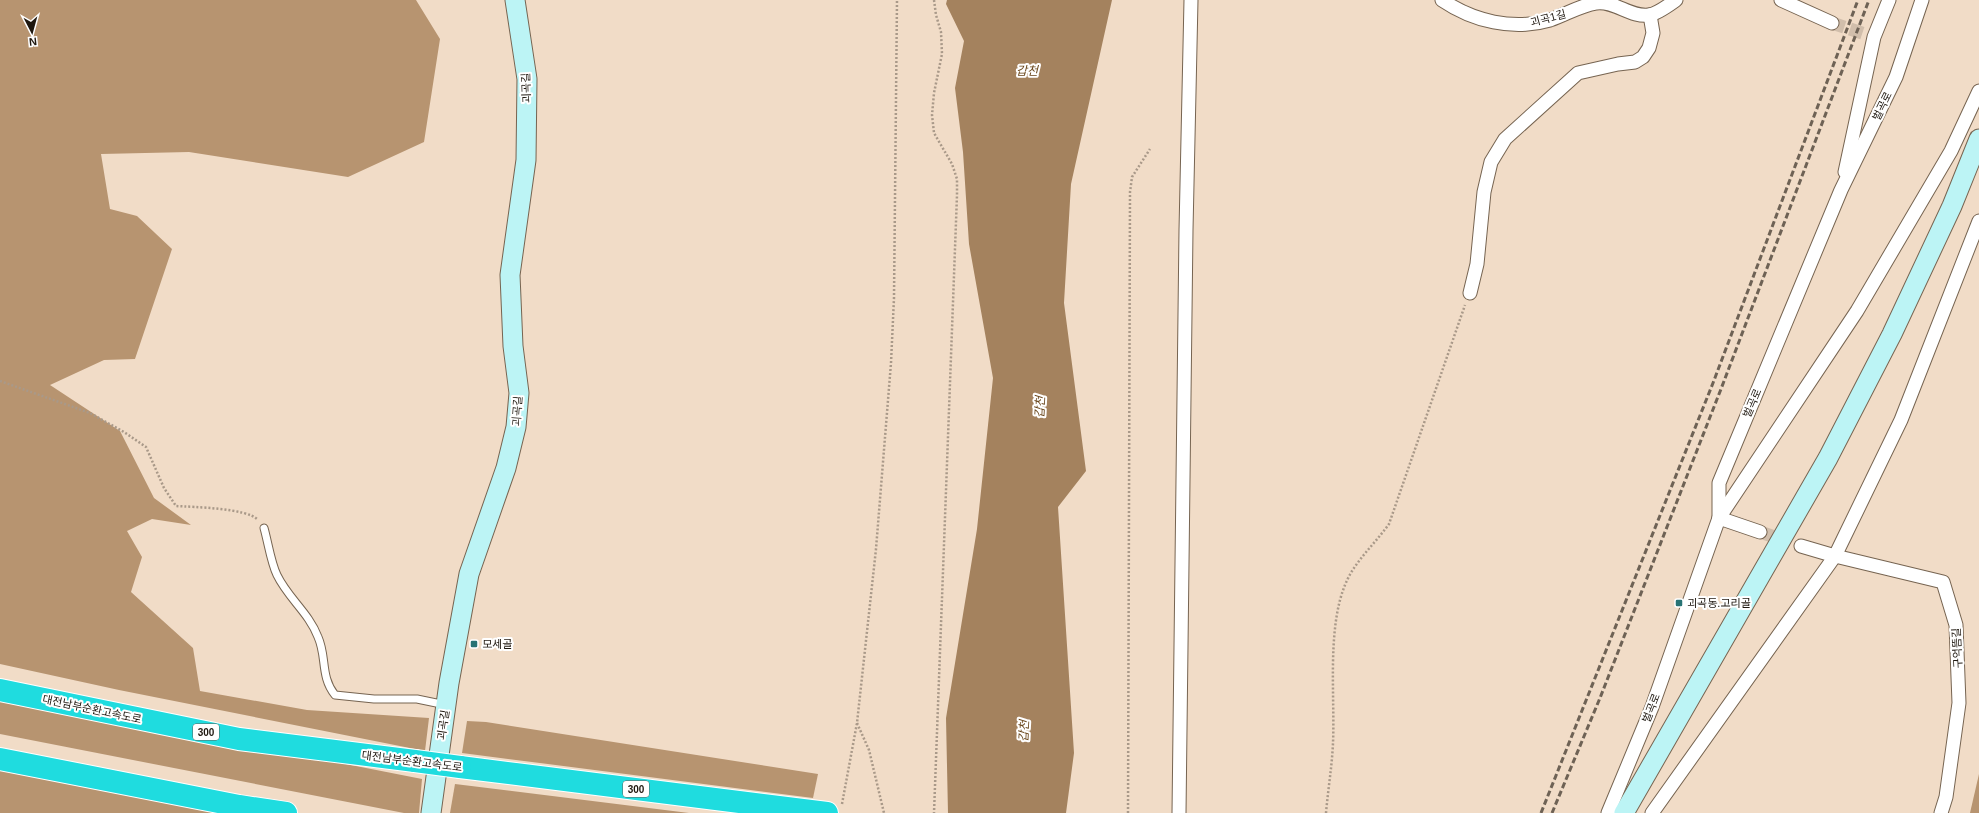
<svg xmlns="http://www.w3.org/2000/svg" width="1979" height="813" font-family="Arial,'Noto Sans KR',sans-serif">
	<style>
		.forest { fill: #b79470 }
		.water { fill: #a4825e }
		.lines { fill: none; stroke-linecap: round; stroke-linejoin: round }
		.street-tunnel { stroke: #d1beab; stroke-width: 13; stroke-dasharray: 13 6; stroke-linecap: butt }
		.lane-casing { stroke: #766451; stroke-width: 9 }
		.street-casing { stroke: #766451; stroke-width: 15 }
		.secondary-casing { stroke: #766451; stroke-width: 21 }
		.highway-casing { stroke: #fff; stroke-width: 24 }
		.path { stroke: #a99989; stroke-width: 2.5; stroke-dasharray: 2 2; stroke-linecap: butt }
		.lane { stroke: #fff; stroke-width: 7 }
		.street { stroke: #fff; stroke-width: 13 }
		.secondary { stroke: #bcf4f5; stroke-width: 19 }
		.highway { stroke: #1fdcdf; stroke-width: 22 }
		.rail { stroke: #6e6255; stroke-width: 3; stroke-dasharray: 6 3; stroke-linecap: butt }
		.highway-bridge-casing { stroke: #fff; stroke-width: 24; stroke-linecap: butt }
		.highway-bridge { stroke: #1fdcdf; stroke-width: 22 }
		.poi-dot { fill: #287374; stroke: #fff; stroke-width: 1.5 }
		.labels { text-anchor: middle; stroke-width: 4; stroke-linejoin: round; paint-order: stroke }
		.shield { fill: #fff; stroke: #625d57; stroke-width: 1 }
		.shield-label { font-size: 10px; font-weight: bold; fill: #1e170f }
		.street-label { font-size: 11px; fill: #1e170f; stroke: #fff }
		.poi-label { font-size: 11px; fill: #1e170f; stroke: #fff; text-anchor: start }
		.water-label { font-size: 12px; font-style: italic; fill: #684419; stroke: #fff }
	</style>
	<rect width="100%" height="100%" fill="#f1dcc7"/>
	<g class="forest">
		<polygon points="0,0 416,0 440,39 424,142 348,177 189,152 101,154 110,209 137,216 172,249 135,359 104,360 50,385 120,431 154,498 191,525 152,519 127,531 142,557 131,592 193,648 200,691 307,710 429,718 425,751 119,690 0,664"/>
		<polygon points="0,696 422,779 419,813 404,813 0,734"/>
		<polygon points="467,721 486,722 818,774 813,798 462,753"/>
		<polygon points="0,766 226,813 0,813"/>
		<polygon points="1979,774 1979,813 1970,813"/>
		<polygon points="455,784 689,813 450,813"/>
	</g>
	<polygon class="water" points="947,0 1112,0 1071,184 1064,303 1086,471 1058,507 1074,753 1066,813 948,813 946,718 977,529 993,378 969,244 963,152 955,88 964,41 946,4"/>
	<g class="lines">
		<g class="street-tunnel">
			<polyline points="1832,23 1865,34"/>
			<polyline points="1760,532 1801,546"/>
		</g>
		<defs>
			<path id="lane" d="M264,528C268,542 271,563 277,575C288,598 309,613 318,637C327,657 320,676 335,695L374,699H417L446,705"/>
			<g id="street">
				<path d="M1442,0C1473,21 1513,31 1550,20C1565,15 1581,5 1596,3C1614,0 1631,18 1649,15C1657,14 1669,5 1676,0"/>
				<polyline points="1781,0 1832,23"/>
				<polyline points="1845,172 1874,37 1889,0"/>
				<polyline points="1470,293 1477,264 1484,192 1491,162 1505,139 1578,73 1618,64 1635,62 1643,57 1649,48 1653,33 1650,15"/>
				<polyline points="1719,518 1857,311 1951,151 1979,91"/>
				<polyline points="1719,518 1760,532"/>
				<polyline points="1801,546 1835,556 1943,582 1956,625 1959,703 1946,797 1941,813"/>
				<polyline points="1179,813 1186,230 1191,0"/>
				<polyline points="1608,813 1652,707 1719,518 1719,483 1841,190 1896,77 1922,0"/>
				<polyline points="1652,813 1835,556 1901,420 1979,221"/>
			</g>
			<g id="secondary">
				<polyline points="431,813 449,683 469,574 506,468 516,427 519,393 513,346 510,275 526,160 527,79 515,0"/>
				<polyline points="1624,813 1828,458 1892,334 1952,206 1979,139"/>
			</g>
			<g id="highway">
				<polyline points="0,690 239,739 415,761"/>
				<polyline points="0,759 239,806 286,813"/>
				<polyline points="460,767 827,813"/>
			</g>
		</defs>
		<use href="#lane" class="lane-casing"/>
		<use href="#street" class="street-casing"/>
		<use href="#secondary" class="secondary-casing"/>
		<use href="#highway" class="highway-casing"/>
		<g class="path">
			<polyline points="934,0 936,15 941,32 942,54 934,93 932,115 934,133 952,164 957,179 957,195 934,813"/>
			<path d="M0,381L90,413L124,432L146,447L164,488L176,506C192,507 248,508 258,520"/>
			<polyline points="857,723 869,750 884,813"/>
			<polyline points="842,804 857,723 876,549 891,363 894,298 897,0"/>
			<polyline points="1128,813 1130,192 1132,177 1150,149"/>
			<path d="M1326,813C1328,790 1332,766 1333,743C1335,696 1327,629 1345,585C1354,562 1374,545 1389,524L1465,305"/>
		</g>
		<use href="#lane" class="lane"/>
		<use href="#street" class="street"/>
		<use href="#secondary" class="secondary"/>
		<use href="#highway" class="highway"/>
		<g class="rail">
			<polyline points="1541,813 1713,383 1858,0"/>
			<polyline points="1552,813 1600,698 1721,389 1869,0"/>
		</g>
		<defs>
			<polyline id="highway-bridge" points="415,761 460,767"/>
		</defs>
		<use href="#highway-bridge" class="highway-bridge-casing"/>
		<use href="#highway-bridge" class="highway-bridge"/>
	</g>
	<g class="poi-dot">
		<rect x="1675" y="599" width="8" height="8" rx="2"/>
		<rect x="470" y="640" width="8" height="8" rx="2"/>
	</g>
	<g class="labels">
		<g class="shield">
			<rect x="193" y="724" width="26" height="16" rx="3"/>
			<rect x="623" y="781" width="26" height="16" rx="3"/>
		</g>
		<g class="shield-label">
			<text x="206" y="736">300</text>
			<text x="636" y="793">300</text>
		</g>
		<g class="street-label">
			<text transform="translate(1548 18) rotate(-15)" y="4">괴곡1길</text>
			<text transform="translate(526 88) rotate(-92)" y="4">괴곡길</text>
			<text transform="translate(1882 106) rotate(-64)" y="4">벌곡로</text>
			<text transform="translate(1752 403) rotate(-67)" y="4">벌곡로</text>
			<text transform="translate(517 411) rotate(-86)" y="4">괴곡길</text>
			<text transform="translate(1957 648) rotate(-93)" y="4">구억뜸길</text>
			<text transform="translate(1651 708) rotate(-69)" y="4">벌곡로</text>
			<text transform="translate(92 709) rotate(12)" y="4">대전남부순환고속도로</text>
			<text transform="translate(443 725) rotate(-82)" y="4">괴곡길</text>
			<text transform="translate(412 761) rotate(7)" y="4">대전남부순환고속도로</text>
		</g>
		<g class="poi-label">
			<text x="1687" y="607">괴곡동.고리골</text>
			<text x="482" y="648">모세골</text>
		</g>
		<g class="water-label">
			<text x="1027" y="75">갑천</text>
			<text transform="translate(1040 407) rotate(-87)" y="4">갑천</text>
			<text transform="translate(1024 731) rotate(-87)" y="4">갑천</text>
		</g>
	</g>
	<g transform="translate(32 32) rotate(174)" stroke="#ffffff" stroke-width="3" paint-order="stroke">
	<path d="M0-3L7 15L0 10L-7 15Z" fill="#1e170f"/>
	<text y="-6" font-size="11" font-weight="bold" text-anchor="middle" fill="#1e170f">N</text>
	</g>
</svg>
